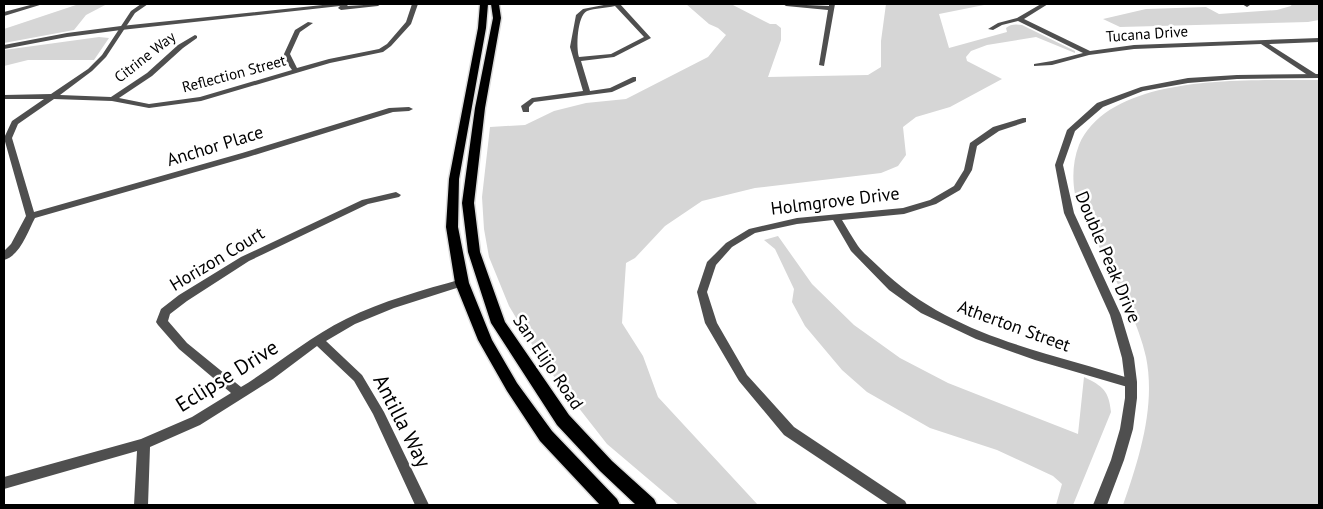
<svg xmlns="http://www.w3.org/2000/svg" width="1323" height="509" font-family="'PT Sans',sans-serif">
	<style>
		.green { fill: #d6d6d6 }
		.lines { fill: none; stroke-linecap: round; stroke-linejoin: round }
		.primary-casing { stroke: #dbdbdb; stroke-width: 3 }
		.minor { fill: #4f4f4f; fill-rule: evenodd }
		.tertiary { fill: #4f4f4f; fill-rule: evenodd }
		.primary { fill: #000; fill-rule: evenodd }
		.labels { text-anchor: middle; stroke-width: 5; stroke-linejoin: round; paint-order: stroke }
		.far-street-label { font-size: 15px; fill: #000; stroke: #fff }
		.street-label { font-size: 18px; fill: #000; stroke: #fff }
		.near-street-label { font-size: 21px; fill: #000; stroke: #fff }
	</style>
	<rect width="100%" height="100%" fill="#fff"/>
	<g class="green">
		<polygon points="79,4 107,4 86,15 74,30 4,43 4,29"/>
		<path d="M686,4H731L770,24H776L781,28V40L768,77L868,75L881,67V41L886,4H989L939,14L949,48L1007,32L1006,28C1010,24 1016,24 1022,25L1075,51V53L1036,37L987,45L971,51L966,57L967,61L1002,79L950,107L916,117L903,127L906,155L898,166L881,173L755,188L702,201L665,226L635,258L626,263L622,323L643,356L658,397L758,505H679L607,444L542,361L509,306L489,257L484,229L482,197L490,127L525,125L554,111L586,103L626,99L708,57L726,35L718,28L709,24Z"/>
		<polygon points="1292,4 1319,4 1319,20 1308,22 1120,27 1103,19 1146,9 1206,7 1219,14 1277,10 1291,6"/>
		<polygon points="99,37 109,38 94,60 28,60 4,66 4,50"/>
		<path d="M1319,80V505H1123C1139,459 1156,406 1146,357C1138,319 1109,268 1092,232C1087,220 1079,207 1075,194C1072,178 1073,160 1079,145C1111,71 1253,81 1319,80Z"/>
		<path d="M778,236L812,284L854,325L900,358L948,383L1078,434L1084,377C1103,386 1109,391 1111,412L1073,505H1056L1062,484L1053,476L997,450L930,428L867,392L842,370L805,326L792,302L794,289L775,249L764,240Z"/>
	</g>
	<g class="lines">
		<defs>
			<g id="primary">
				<polygon points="480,4 488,4 486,28 459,179 458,227 469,283 492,340 517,383 552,431 617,499 620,505 600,505 540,441 507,391 478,340 455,283 446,227 449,179 478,28"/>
				<polygon points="491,4 499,4 501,18 485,108 474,203 480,252 505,322 569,415 612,461 654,499 657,505 636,505 600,471 557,425 491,323 468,252 462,203 475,108 493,18"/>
			</g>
		</defs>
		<use href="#primary" class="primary-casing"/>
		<g class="minor">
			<polygon points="34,4 43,4 4,16 4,12"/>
			<path d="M141,4H148L135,13L106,57L92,71L60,95L111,97L147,73L178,45L195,35L197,36V38L183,48L152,76L119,98L149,104L200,97L292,70L287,63L284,54L295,30L308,22L313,23L300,32L290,54L297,68L329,59L379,49L387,44L406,22L412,4H418L411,24L391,46L383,52L330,63L201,101L149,108L112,101L54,99L18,124L12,138L34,212L242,153L389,108L409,107L413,109L409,111L393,112L248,157L35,218C28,231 20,256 4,260V251L11,244L26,216L4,138L12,121L44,99H4V95L51,94L88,69L102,55L131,11Z"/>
			<path d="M609,4H620L651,38L614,57L581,61L590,91L610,88L633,77H636V81L612,92L534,102L529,107V112H523L521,106L532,98L583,91L570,47L576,15L583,9ZM615,6L644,37L611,54L579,57C576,48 577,16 587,11C595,8 606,8 615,6Z"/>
			<polygon points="783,4 829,6 829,4 835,4 824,66 819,65 828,10 786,6"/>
			<polygon points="1041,4 1048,4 1024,19 1090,51 1134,45 1319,38 1319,42 1269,44 1319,76 1312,78 1261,44 1134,49 1089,55 1052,65 1034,66 1034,64 1052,61 1083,53 1018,21 1002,25 993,30 988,29 998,23 1017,18"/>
			<polygon points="1242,4 1249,4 1250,5 1247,7"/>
			<path d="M1023,118H1026V122L999,131L977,146L972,170L960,190L936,204L904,214L842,220C847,228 852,237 858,246C864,254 872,260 879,267C950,337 1045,351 1135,380L1137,383L1135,386L1131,388L1035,360L976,339L921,313L889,290L851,251L833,220L797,224L755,233L732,247L716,265L707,292L717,323L747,375L794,427L905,501L907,505H889L784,435L739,381L705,323L697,292L707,262L726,243L749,229L797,218L903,208L930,200L954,186L964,170L970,143L993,127Z"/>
			<path d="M396,192L401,195L399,197L368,204L249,261L187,301L170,314L168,321L187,343L241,387C277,365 309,337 346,319C382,301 423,290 462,279L466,281L467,283L466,285L394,308L355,324L326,341L362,375L384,412L429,505H415L373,414L354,381L317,346L273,379L200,425L150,447L148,505H134L137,451L4,489V477L141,439L192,417L231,393L179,349L158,325L156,322L161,309L179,295L241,257L362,200Z"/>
		</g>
		<g class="tertiary">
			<polygon points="332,4 349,4 347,6 381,4 378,6 341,10 338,8 340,6 121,30 67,37 4,49 4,45 67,33 121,26"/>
			<polygon points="1319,74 1319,78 1237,79 1188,83 1143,91 1103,107 1075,131 1063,165 1074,213 1121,315 1134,358 1137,382 1137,398 1133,429 1124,460 1107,505 1093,505 1111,460 1120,429 1125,398 1125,382 1122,358 1110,315 1064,213 1055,165 1067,130 1097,103 1141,87 1188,78 1237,75"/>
		</g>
		<use href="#primary" class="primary"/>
	</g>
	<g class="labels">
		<g class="far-street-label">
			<text transform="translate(1147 34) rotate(-4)" y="5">Tucana Drive</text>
			<text transform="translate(145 57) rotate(-38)" y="5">Citrine Way</text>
			<text transform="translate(234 74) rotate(-15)" y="5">Reflection Street</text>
		</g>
		<g class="street-label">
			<text transform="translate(215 146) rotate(-17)" y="6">Anchor Place</text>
			<text transform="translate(835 201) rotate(-7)" y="6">Holmgrove Drive</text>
			<text transform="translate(1108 257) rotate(67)" y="6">Double Peak Drive</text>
			<text transform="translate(217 259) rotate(-31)" y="6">Horizon Court</text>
			<text transform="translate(1014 326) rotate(20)" y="6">Atherton Street</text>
			<text transform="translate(548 362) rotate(56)" y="6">San Elijo Road</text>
		</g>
		<g class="near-street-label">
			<text transform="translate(227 376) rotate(-32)" y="7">Eclipse Drive</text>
			<text transform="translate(402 421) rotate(63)" y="7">Antilla Way</text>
		</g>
	</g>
	<rect width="1323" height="509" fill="none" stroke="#000000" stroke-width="10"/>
</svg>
